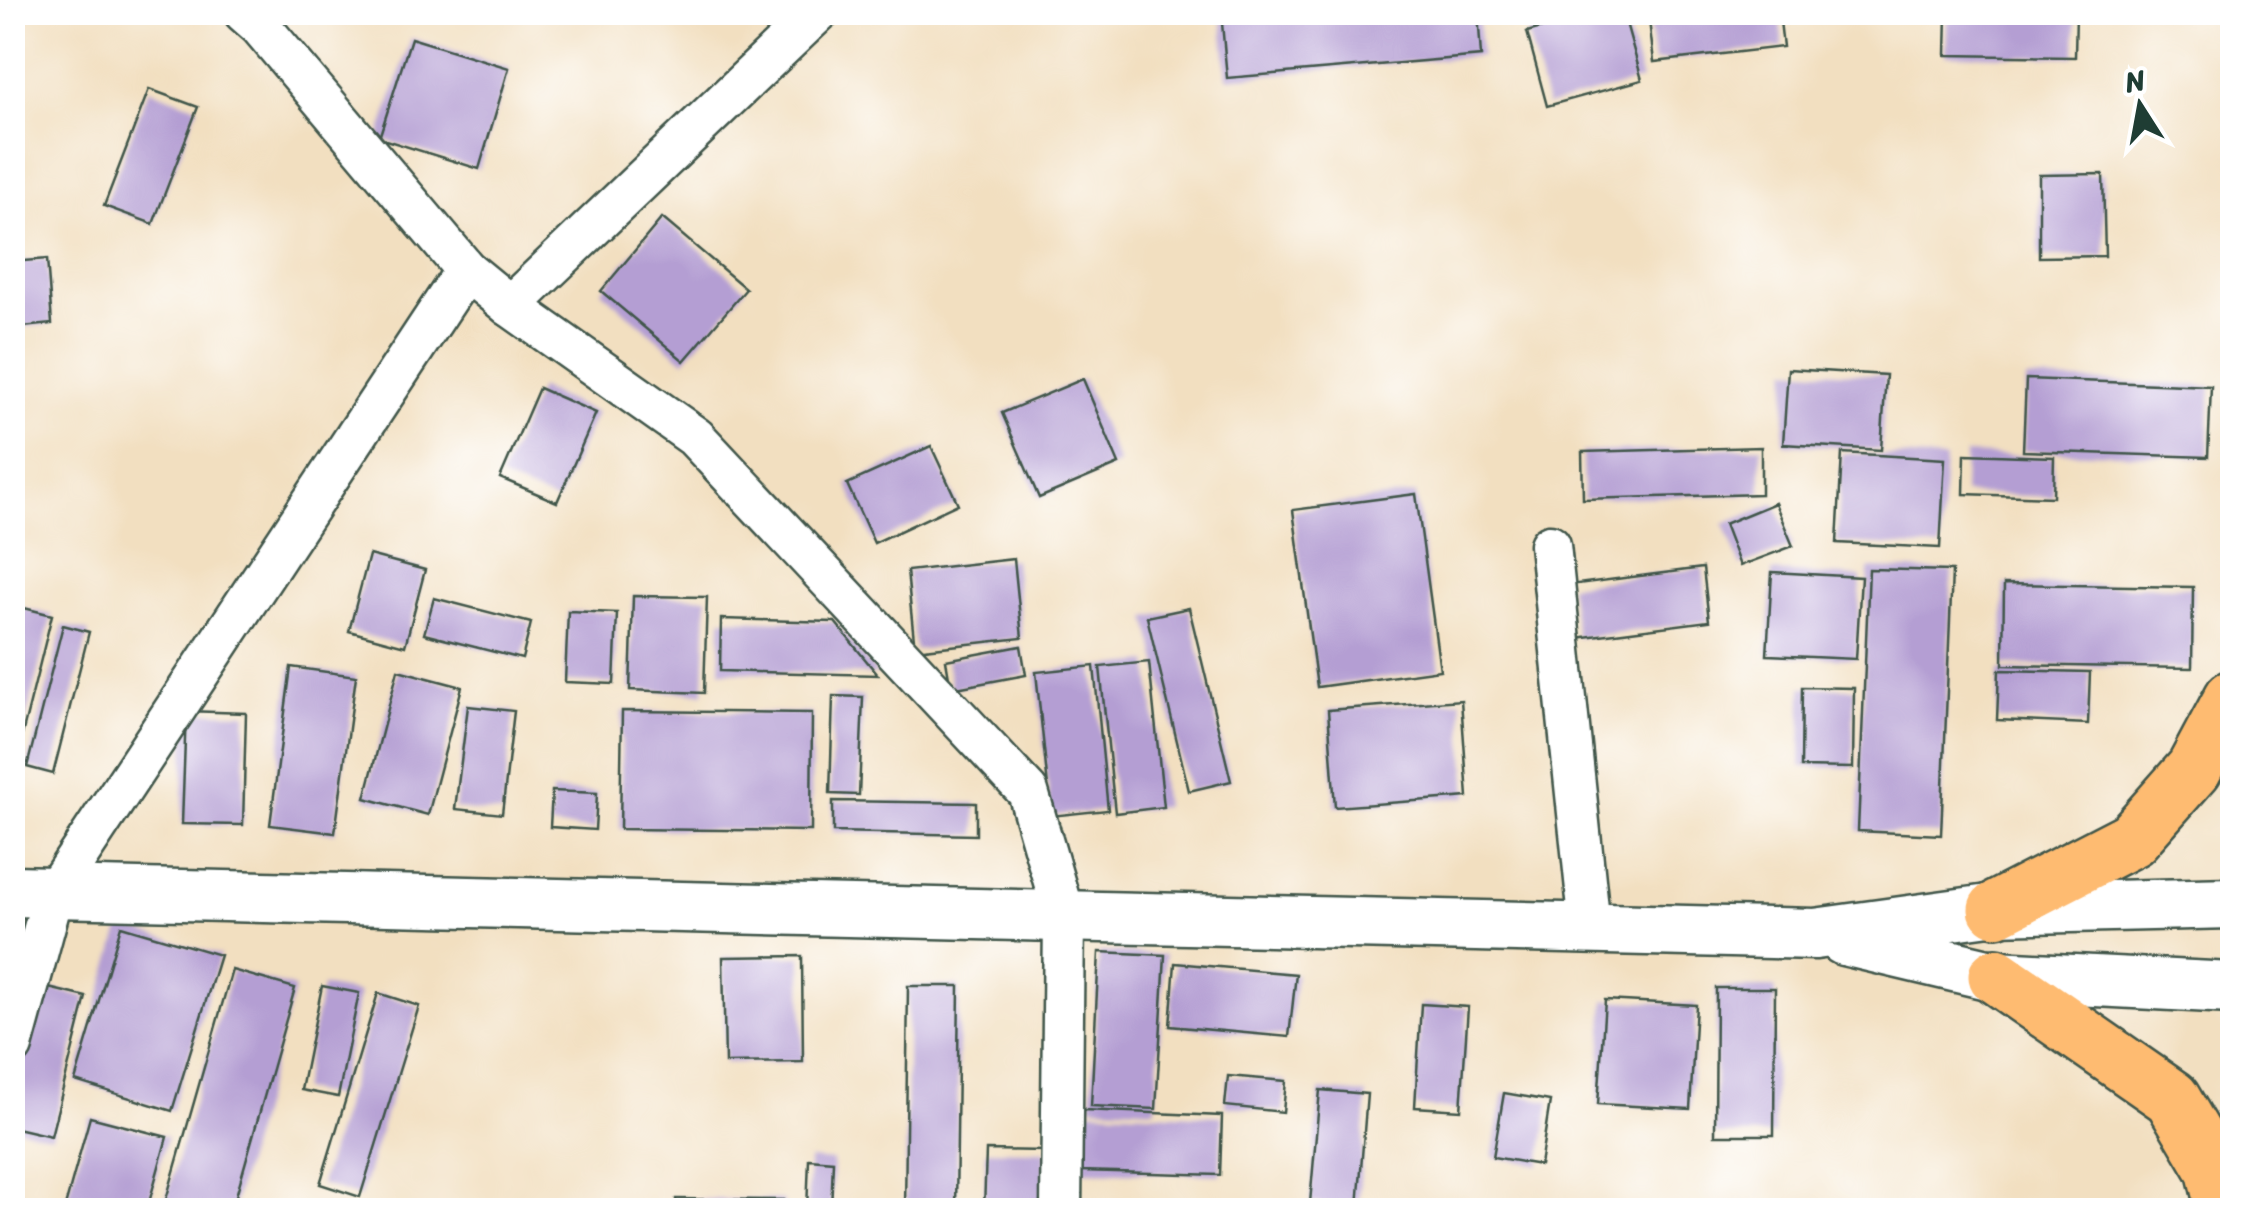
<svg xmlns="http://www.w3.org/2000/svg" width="2245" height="1223" font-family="Sriracha,sans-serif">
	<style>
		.building { fill: #b49ed3 }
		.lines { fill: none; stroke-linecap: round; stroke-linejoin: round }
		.minor-casing { stroke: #3f5549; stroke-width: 45 }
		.tertiary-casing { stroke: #3f5549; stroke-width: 55 }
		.trunk-casing { stroke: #3f5549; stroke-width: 60 }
		.minor { stroke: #fff; stroke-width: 40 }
		.tertiary { stroke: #fff; stroke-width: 50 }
		.trunk { stroke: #febb71; stroke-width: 55 }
	</style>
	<rect width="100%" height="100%" fill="#fff"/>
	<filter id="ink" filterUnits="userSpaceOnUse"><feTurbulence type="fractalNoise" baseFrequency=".01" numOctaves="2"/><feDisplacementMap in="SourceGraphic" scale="20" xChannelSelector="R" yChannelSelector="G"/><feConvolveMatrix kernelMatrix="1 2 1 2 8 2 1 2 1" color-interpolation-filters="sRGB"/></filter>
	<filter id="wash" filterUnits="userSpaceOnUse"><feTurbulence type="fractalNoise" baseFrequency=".0048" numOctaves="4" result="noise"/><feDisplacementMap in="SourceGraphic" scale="40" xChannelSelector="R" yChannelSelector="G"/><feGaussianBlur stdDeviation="2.25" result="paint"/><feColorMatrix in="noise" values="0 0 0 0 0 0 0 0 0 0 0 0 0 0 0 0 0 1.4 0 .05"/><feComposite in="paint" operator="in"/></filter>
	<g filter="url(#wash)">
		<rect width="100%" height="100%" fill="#f2dfc0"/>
		<g id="blocks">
			<g class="building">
				<polygon points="1221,12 1478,12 1481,56 1227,78"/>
				<polygon points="1600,12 1623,12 1642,80 1547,106 1527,32"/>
				<polygon points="1648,12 1779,12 1783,47 1654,62"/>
				<polygon points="1947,12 2076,12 2075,57 1946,55"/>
				<polygon points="411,38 509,68 479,169 379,138"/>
				<polygon points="149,89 198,107 153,224 104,206"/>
				<polygon points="2103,174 2105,256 2039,257 2039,175"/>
				<polygon points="662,218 746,289 684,361 601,291"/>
				<polygon points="47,259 52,324 12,328 12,262"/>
				<polygon points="1788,369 1886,375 1881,450 1783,444"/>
				<polygon points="1083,379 1119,464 1039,498 1002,413"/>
				<polygon points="2026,379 2211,386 2208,457 2023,451"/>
				<polygon points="539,388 596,413 557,502 500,478"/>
				<polygon points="931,446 958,504 874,543 847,484"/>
				<polygon points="1761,447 1761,494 1583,499 1582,452"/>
				<polygon points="1842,453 1945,459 1940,548 1837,543"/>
				<polygon points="1965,454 2054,457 2053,497 1964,494"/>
				<polygon points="1416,494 1440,670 1317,687 1293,510"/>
				<polygon points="1775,503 1793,546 1740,566 1724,524"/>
				<polygon points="369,555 425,570 405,646 349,631"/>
				<polygon points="1014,559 1022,638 915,650 907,571"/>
				<polygon points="1703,568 1709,621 1576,638 1569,585"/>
				<polygon points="1869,569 1952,571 1941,835 1858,831"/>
				<polygon points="1772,572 1861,577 1856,659 1767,655"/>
				<polygon points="2004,584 2193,587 2192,668 2003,665"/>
				<polygon points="633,596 707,597 704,693 630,690"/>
				<polygon points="434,598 531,623 522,659 424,634"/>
				<polygon points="12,605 52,615 14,767 12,767"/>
				<polygon points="1189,608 1231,781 1189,791 1147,617"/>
				<polygon points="568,611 617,613 614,684 565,682"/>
				<polygon points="721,619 835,622 878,675 720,671"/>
				<polygon points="63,625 89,632 53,774 27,767"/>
				<polygon points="1021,646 1026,675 951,689 946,660"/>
				<polygon points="1149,662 1164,807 1115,813 1100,667"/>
				<polygon points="1094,666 1108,810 1051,816 1036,672"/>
				<polygon points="291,667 356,676 335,833 270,825"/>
				<polygon points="398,670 462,687 428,815 365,798"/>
				<polygon points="1999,670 2090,672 2088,724 1997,720"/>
				<polygon points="1802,687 1854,688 1853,768 1801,767"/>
				<polygon points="833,696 863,697 859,795 830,794"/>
				<polygon points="1461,700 1468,797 1335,807 1328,710"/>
				<polygon points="468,706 514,711 502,814 455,809"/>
				<polygon points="186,711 246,713 243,825 182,824"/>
				<polygon points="622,711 812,713 811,831 620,829"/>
				<polygon points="552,791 597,793 595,830 550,827"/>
				<polygon points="833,801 976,803 976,835 833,832"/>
				<polygon points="121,926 220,955 172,1111 75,1081"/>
				<polygon points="1099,952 1165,955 1156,1109 1091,1106"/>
				<polygon points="802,956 803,1062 725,1063 723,957"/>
				<polygon points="1175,963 1296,974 1289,1037 1170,1026"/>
				<polygon points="232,970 295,988 232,1210 163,1210"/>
				<polygon points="36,985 86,997 51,1136 12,1127 12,1077"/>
				<polygon points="322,986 359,993 338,1097 301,1090"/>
				<polygon points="908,986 959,986 956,1210 905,1210"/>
				<polygon points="1716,988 1775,988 1774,1135 1715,1135"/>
				<polygon points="378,993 419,1006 360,1197 320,1184"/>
				<polygon points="1605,1000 1696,1005 1690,1109 1598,1104"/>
				<polygon points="1421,1004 1468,1007 1461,1110 1415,1107"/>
				<polygon points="1228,1076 1286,1081 1283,1112 1225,1106"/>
				<polygon points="1320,1090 1367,1094 1358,1207 1310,1203"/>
				<polygon points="1504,1093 1550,1101 1540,1165 1493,1157"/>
				<polygon points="1083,1110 1222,1116 1220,1175 1081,1171"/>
				<polygon points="90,1117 167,1137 147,1210 64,1210"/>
				<polygon points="986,1150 1046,1151 1044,1210 984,1210"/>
				<polygon points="809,1159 833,1161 831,1210 807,1210"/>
				<polygon points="676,1199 784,1200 783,1210 676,1210"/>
			</g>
		</g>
	</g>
	<g filter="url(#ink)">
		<use href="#blocks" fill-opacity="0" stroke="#3f5549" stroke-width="2.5"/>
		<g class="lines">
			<defs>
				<g id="minor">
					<polyline points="244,12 260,26 466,270 510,306 695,437 1028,792 1064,916 1061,1210"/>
					<polyline points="510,306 818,12"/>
					<polyline points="1550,545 1590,928"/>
					<polyline points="12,1046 54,892 466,270"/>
				</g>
				<g id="tertiary">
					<polyline points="12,891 1815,934 1996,909 2232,903"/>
					<polyline points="1844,940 1996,976 2232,988"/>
				</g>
				<g id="trunk">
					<polyline points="1996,909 2132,839 2194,769 2232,698"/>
					<polyline points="1996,976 2172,1098 2214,1169 2224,1210"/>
				</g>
			</defs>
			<use href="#minor" class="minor-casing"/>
			<use href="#tertiary" class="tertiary-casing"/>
			<use href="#trunk" class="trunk-casing"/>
			<use href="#minor" class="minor"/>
			<use href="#tertiary" class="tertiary"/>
			<use href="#trunk" class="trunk"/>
		</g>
	</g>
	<rect width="2245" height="1223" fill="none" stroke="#fff" stroke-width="50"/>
	<g transform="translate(2140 105) rotate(349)" stroke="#ffffff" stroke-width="8" paint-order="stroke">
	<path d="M0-8L18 38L0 25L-18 38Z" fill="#1f3d34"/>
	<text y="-15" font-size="28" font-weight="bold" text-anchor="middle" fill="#1f3d34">N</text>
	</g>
</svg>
